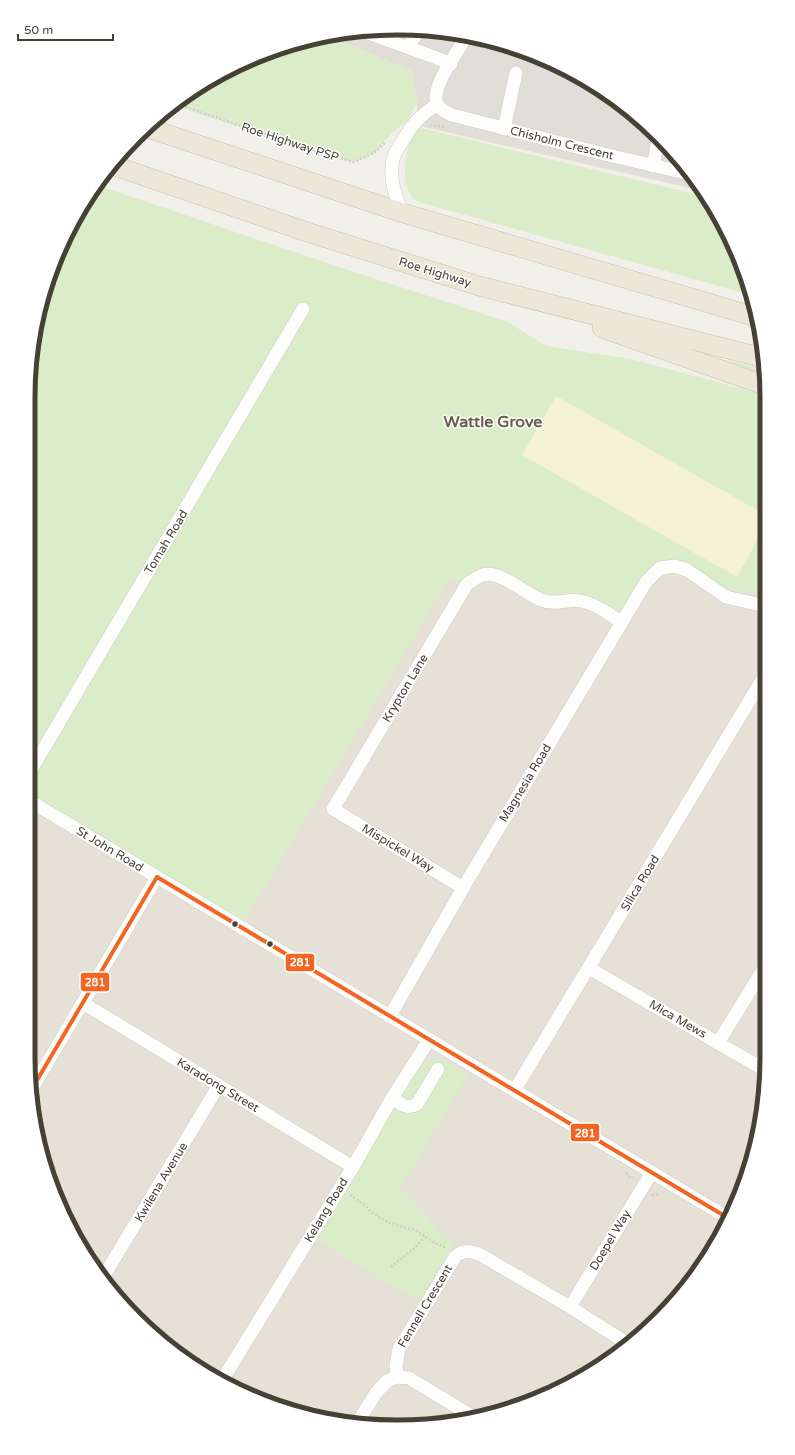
<svg xmlns="http://www.w3.org/2000/svg" width="795" height="1455" font-family="'Varela Round',sans-serif">
	<style>
		.residential { fill: #e5e1d6 }
		.industrial { fill: #e0ded7 }
		.green { fill: #dbecc9 }
		.sand { fill: #f5f1d3 }
		.parking { fill: #dfded9 }
		.lines { fill: none; stroke-linecap: round; stroke-linejoin: round }
		.minor-casing { stroke: #cecdc7; stroke-width: 14 }
		.highway-casing { stroke: #c8bfa4; stroke-width: 20 }
		.path { stroke: #d1cfca; stroke-width: 2.5; stroke-dasharray: 2 2; stroke-linecap: butt }
		.minor { stroke: #fdfdfc; stroke-width: 13 }
		.highway { stroke: #ece7d9; stroke-width: 19 }
		.bus-1-casing { stroke: #fff; stroke-width: 7 }
		.bus-1 { stroke: #f26522; stroke-width: 4 }
		.bus-dot { fill: #464135; stroke: #fff; stroke-width: 1.5 }
		.labels { text-anchor: middle; stroke-width: 3; stroke-linejoin: round; paint-order: stroke }
		.street-label { font-size: 12px; fill: #464135; stroke: #fff }
		.district-label { font-size: 16px; font-weight: bold; fill: #69604c; stroke: #fff }
		.rim { fill: none; stroke: #464135; stroke-width: 5 }
		.line-badge { stroke: #fff; stroke-width: 1.5 }
		.badge-label { font-size: 11px; text-anchor: middle; font-weight: bold; fill: #fff }
	</style>
	<rect width="100%" height="100%" fill="#f0efe9"/>
	<polygon class="residential" points="471,499 731,589 765,596 766,1081 754,1153 718,1242 641,1335 539,1399 422,1426 302,1414 192,1365 104,1283 48,1176 28,1057 28,764"/>
	<polygon class="industrial" points="373,29 445,31 516,48 582,77 659,136 703,191 420,126 412,71 329,36"/>
	<g class="green">
		<polygon points="329,36 412,71 417,103 406,122 393,132 374,153 354,162 323,154 172,105 234,66 302,41"/>
		<path d="M412,126L707,197L747,279L751,295L419,202C417,201 413,199 412,197C398,181 409,145 412,126Z"/>
		<polygon points="97,185 336,266 508,322 546,346 631,359 750,391 764,396 764,514 555,396 737,576 764,528 765,596 731,589 726,597 687,570 660,568 621,622 596,606 557,603 495,576 467,584 450,577 241,927 28,809 29,374 41,302 77,213"/>
		<polygon points="692,352 764,369 764,377"/>
		<polygon points="435,1058 440,1058 468,1074 400,1189 455,1246 418,1301 310,1237 415,1063 424,1066"/>
	</g>
	<polygon class="sand" points="556,396 764,514 764,528 737,577 522,455"/>
	<polygon class="parking" points="521,77 537,81 533,102 522,101 515,108"/>
	<g class="lines">
		<defs>
			<g id="minor">
				<polyline points="362,31 434,57 451,64"/>
				<path d="M467,36C458,51 430,88 437,104C440,110 447,113 452,115L604,154L690,174"/>
				<polyline points="408,47 419,30"/>
				<polyline points="504,129 516,73"/>
				<polyline points="653,166 659,136"/>
				<path d="M403,213C395,198 389,177 393,159C395,151 401,144 405,137C414,122 422,114 437,105"/>
				<polyline points="28,775 303,309"/>
				<polyline points="28,800 728,1218"/>
				<path d="M463,888L333,809L467,584C472,581 478,576 483,575C500,570 526,594 541,600C557,606 568,598 581,601C596,604 609,614 621,622"/>
				<polyline points="589,968 766,1071"/>
				<polyline points="83,1003 353,1167"/>
				<polyline points="390,1016 463,888 646,582 660,568 675,566 687,570 726,597 765,606"/>
				<polyline points="718,1043 766,965"/>
				<polyline points="33,1087 157,877"/>
				<polyline points="514,1091 765,675"/>
				<path d="M392,1098C401,1104 406,1110 417,1104L438,1069"/>
				<polyline points="102,1279 219,1085"/>
				<polyline points="570,1307 652,1172"/>
				<polyline points="397,1377 409,1378 470,1415"/>
				<polyline points="223,1379 353,1167 392,1098 429,1040"/>
				<path d="M359,1420L376,1393L387,1381L397,1377L396,1366L399,1349L455,1257C463,1249 471,1251 481,1255L570,1307L628,1344"/>
			</g>
			<g id="highway">
				<polyline points="148,128 403,213 756,317"/>
				<polyline points="112,165 307,232 479,286 764,358"/>
				<polyline points="602,328 764,385"/>
			</g>
		</defs>
		<use href="#minor" class="minor-casing"/>
		<use href="#highway" class="highway-casing"/>
		<g class="path">
			<polyline points="174,103 323,154 354,162 374,153 386,142"/>
			<polyline points="430,125 445,127"/>
			<polyline points="693,186 702,188"/>
			<polyline points="626,1173 630,1178 633,1177 635,1178"/>
			<polyline points="350,1195 365,1205 371,1212 389,1223 417,1231 435,1243 446,1248"/>
			<polyline points="652,1195 660,1194"/>
			<polyline points="391,1267 415,1248 424,1236"/>
		</g>
		<use href="#minor" class="minor"/>
		<use href="#highway" class="highway"/>
		<defs>
			<g id="bus-1">
				<polyline points="157,877 728,1218"/>
				<polyline points="33,1087 157,877"/>
			</g>
		</defs>
		<use href="#bus-1" class="bus-1-casing"/>
		<use href="#bus-1" class="bus-1"/>
	</g>
	<g class="bus-dot">
		<circle cx="235" cy="924" r="3.5"/>
		<circle cx="270" cy="944" r="3.5"/>
	</g>
	<g class="labels">
		<g class="street-label">
			<text transform="translate(290 142) rotate(18)" y="4">Roe Highway PSP</text>
			<text transform="translate(562 143) rotate(14)" y="4">Chisholm Crescent</text>
			<text transform="translate(435 272) rotate(17)" y="4">Roe Highway</text>
			<text transform="translate(166 542) rotate(-59)" y="4">Tomah Road</text>
			<text transform="translate(405 688) rotate(-59)" y="4">Krypton Lane</text>
			<text transform="translate(525 783) rotate(-59)" y="4">Magnesia Road</text>
			<text transform="translate(398 848) rotate(31)" y="4">Mispickel Way</text>
			<text transform="translate(110 849) rotate(31)" y="4">St John Road</text>
			<text transform="translate(640 883) rotate(-59)" y="4">Silica Road</text>
			<text transform="translate(678 1019) rotate(30)" y="4">Mica Mews</text>
			<text transform="translate(218 1085) rotate(31)" y="4">Karadong Street</text>
			<text transform="translate(161 1182) rotate(-59)" y="4">Kwilena Avenue</text>
			<text transform="translate(326 1210) rotate(-59)" y="4">Kelang Road</text>
			<text transform="translate(610 1240) rotate(-59)" y="4">Doepel Way</text>
			<text transform="translate(425 1306) rotate(-59)" y="4">Fennell Crescent</text>
		</g>
		<g class="district-label">
			<text x="493" y="427">Wattle Grove</text>
		</g>
	</g>
	<path d="M0 0H795V1455H0ZM397 35H398A362 362 0 0 1 760 397V1058A362 362 0 0 1 398 1420H397A362 362 0 0 1 35 1058V397A362 362 0 0 1 397 35Z" fill="#fff" fill-rule="evenodd"/>
	<path class="rim" d="M397 35H398A362 362 0 0 1 760 397V1058A362 362 0 0 1 398 1420H397A362 362 0 0 1 35 1058V397A362 362 0 0 1 397 35Z"/>
	<g class="line-badge">
		<rect x="285" y="953" width="30" height="19" rx="4" fill="#f26522"/>
		<rect x="80" y="972" width="30" height="20" rx="4" fill="#f26522"/>
		<rect x="570" y="1123" width="30" height="19" rx="4" fill="#f26522"/>
	</g>
	<g class="badge-label">
		<text x="300" y="966">281</text>
		<text x="95" y="986">281</text>
		<text x="585" y="1137">281</text>
	</g>
	<path d="M18 34v6h95v-6" fill="none" stroke="#464135" stroke-width="2"/>
	<text x="24" y="34" font-size="12" fill="#464135" stroke="#ffffff" stroke-width="3" paint-order="stroke">50 m</text>
</svg>
